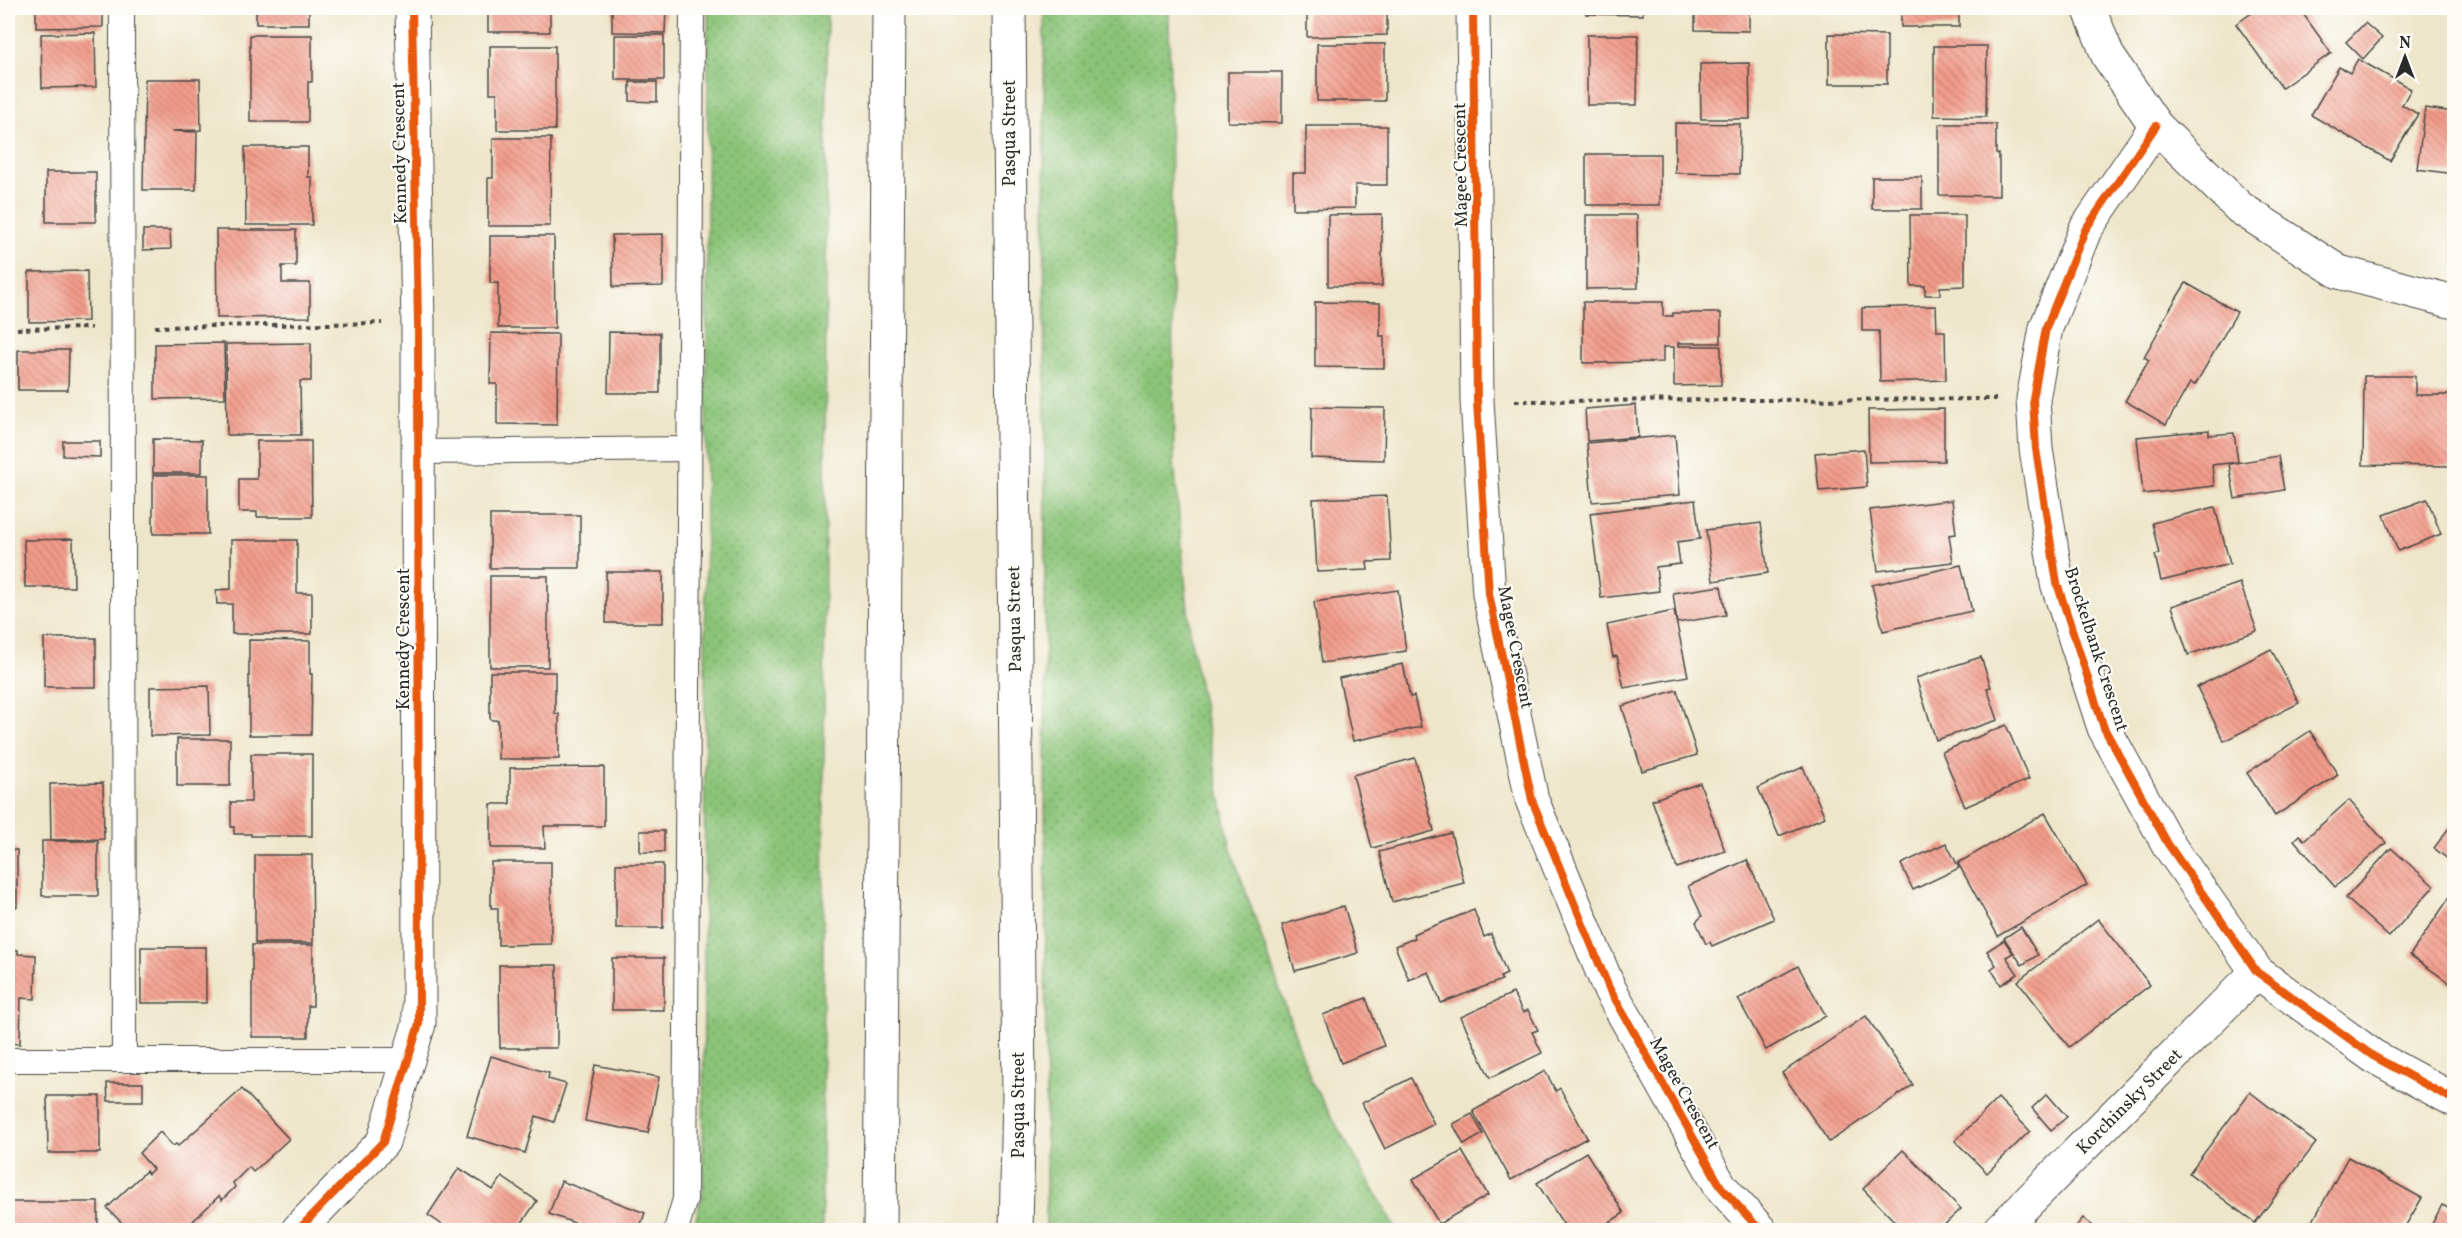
<svg xmlns="http://www.w3.org/2000/svg" width="2462" height="1238" font-family="Vollkorn,serif">
	<style>
		.grass { fill: url(#grass-dots); stroke: #5b7852; stroke-width: 1.5 }
		.building { fill: url(#building-back-hatch) }
		.lines { fill: none; stroke-linecap: round; stroke-linejoin: round }
		.lane-casing { stroke: #484743; stroke-width: 26 }
		.street-casing { stroke: #484743; stroke-width: 35 }
		.secondary-casing { stroke: #484743; stroke-width: 35 }
		.path { stroke: #484743; stroke-width: 4; stroke-dasharray: 4.5 4.5; stroke-linecap: butt }
		.lane { stroke: #fff; stroke-width: 24 }
		.street { stroke: #fff; stroke-width: 33 }
		.secondary { stroke: #fff; stroke-width: 33 }
		.cycleway-casing { stroke: #fdfcf7; stroke-width: 11 }
		.cycleway { stroke: #e8590c; stroke-width: 8 }
		.labels { text-anchor: middle; stroke-width: 4.5; stroke-linejoin: round; paint-order: stroke }
		.street-label { font-size: 18px; fill: #2b2b2b; stroke: #fdfcf7 }
	</style>
	<defs>
		<pattern id="grass-dots" width="8" height="8" patternUnits="userSpaceOnUse" patternTransform="scale(1.5)"><rect width="8" height="8" fill="#8bc478"/><path d="M2 2h.1M6 6h.1" fill="none" stroke="#729f63" stroke-width="1.8" stroke-linecap="round"/></pattern>
		<pattern id="building-back-hatch" width="6" height="6" patternUnits="userSpaceOnUse" patternTransform="scale(1.5)"><rect width="6" height="6" fill="#f39c8b"/><path d="M-1 5l2 2M0 0l6 6M5-1l2 2" fill="none" stroke="#c57f72"/></pattern>
	</defs>
	<rect width="100%" height="100%" fill="#fdfcf7"/>
	<filter id="ink" filterUnits="userSpaceOnUse"><feTurbulence type="fractalNoise" baseFrequency=".0167" numOctaves="2"/><feDisplacementMap in="SourceGraphic" scale="12" xChannelSelector="R" yChannelSelector="G"/><feConvolveMatrix kernelMatrix="1 2 1 2 8 2 1 2 1" color-interpolation-filters="sRGB"/></filter>
	<filter id="wash" filterUnits="userSpaceOnUse"><feTurbulence type="fractalNoise" baseFrequency=".008" numOctaves="4" result="noise"/><feDisplacementMap in="SourceGraphic" scale="24" xChannelSelector="R" yChannelSelector="G"/><feGaussianBlur stdDeviation="1.35" result="paint"/><feColorMatrix in="noise" values="0 0 0 0 0 0 0 0 0 0 0 0 0 0 0 0 0 1.4 0 .05"/><feComposite in="paint" operator="in"/></filter>
	<g filter="url(#wash)">
		<rect width="100%" height="100%" fill="#eee6ca"/>
		<g class="grass">
			<polygon points="708,8 827,8 822,1230 693,1230 703,1191"/>
			<polygon points="1044,8 1169,8 1174,464 1191,642 1230,846 1311,1081 1397,1230 1046,1230"/>
		</g>
		<g id="blocks">
			<g class="building">
				<polygon points="36,8 103,8 103,27 36,28"/>
				<rect x="256" y="8" width="53" height="16"/>
				<rect x="488" y="8" width="62" height="24"/>
				<polygon points="612,8 666,8 665,33 612,32"/>
				<polygon points="1307,8 1387,8 1387,35 1307,37"/>
				<polygon points="1586,8 1643,8 1643,15 1586,14"/>
				<polygon points="1695,8 1749,8 1749,31 1695,30"/>
				<rect x="1901" y="8" width="58" height="19"/>
				<polygon points="2259,8 2299,8 2331,53 2282,88 2236,24"/>
				<polygon points="2365,23 2382,38 2363,59 2346,42"/>
				<polygon points="95,33 96,87 42,88 41,34"/>
				<polygon points="1829,34 1887,35 1887,84 1829,84"/>
				<polygon points="250,35 312,35 312,82 308,82 308,122 250,122"/>
				<rect x="615" y="35" width="49" height="45"/>
				<polygon points="1587,35 1638,35 1637,105 1587,105"/>
				<rect x="1317" y="44" width="68" height="57"/>
				<polygon points="490,46 555,46 555,130 497,130 497,93 490,93"/>
				<polygon points="1934,46 1987,46 1986,117 1934,116"/>
				<polygon points="2358,59 2411,89 2402,105 2418,114 2390,161 2311,115 2339,67 2350,73"/>
				<polygon points="1749,63 1750,119 1701,119 1700,64"/>
				<polygon points="1228,72 1282,72 1282,123 1228,122"/>
				<polygon points="145,79 200,79 201,130 172,131 197,132 196,190 143,190"/>
				<polygon points="630,82 657,82 657,102 630,101"/>
				<polygon points="2425,108 2454,112 2454,174 2417,169"/>
				<polygon points="1675,123 1740,124 1739,174 1675,173"/>
				<polygon points="1939,124 1996,124 1996,154 1999,154 1999,196 1939,195"/>
				<polygon points="1306,126 1387,126 1387,185 1355,185 1355,208 1293,209 1293,173 1306,173"/>
				<polygon points="493,138 551,138 550,226 488,226 488,178 493,178"/>
				<polygon points="245,147 308,147 308,177 312,177 312,225 246,225"/>
				<rect x="1586" y="154" width="74" height="51"/>
				<rect x="46" y="172" width="50" height="50"/>
				<rect x="1872" y="177" width="50" height="32"/>
				<polygon points="1382,214 1382,286 1328,286 1328,215"/>
				<polygon points="1586,215 1637,215 1638,288 1586,289"/>
				<polygon points="1910,215 1965,215 1965,286 1940,287 1940,295 1925,295 1925,286 1911,286"/>
				<polygon points="143,230 170,230 171,249 143,250"/>
				<polygon points="216,230 296,230 296,266 282,266 282,283 310,283 310,317 217,318"/>
				<polygon points="663,234 663,286 613,287 612,235"/>
				<polygon points="490,236 554,236 555,328 498,328 498,283 490,283"/>
				<polygon points="87,271 88,321 29,322 29,272"/>
				<polygon points="2186,283 2237,312 2195,385 2190,383 2166,425 2125,401 2149,360 2144,357 2163,323 2161,323"/>
				<polygon points="1315,302 1380,303 1380,336 1384,336 1384,368 1315,367"/>
				<polygon points="1583,302 1663,302 1663,316 1673,316 1673,313 1721,313 1721,343 1678,343 1678,346 1721,346 1721,385 1674,386 1674,347 1663,347 1663,362 1583,363"/>
				<polygon points="1936,306 1937,331 1945,331 1946,380 1880,382 1879,331 1862,331 1862,308"/>
				<polygon points="609,332 660,333 660,393 608,393"/>
				<polygon points="491,333 558,334 557,425 497,424 497,384 490,384"/>
				<polygon points="224,343 225,398 155,399 155,344"/>
				<polygon points="311,343 311,381 300,381 301,435 227,435 226,344"/>
				<polygon points="18,350 69,350 68,390 18,390"/>
				<polygon points="2364,376 2415,376 2415,395 2454,395 2454,466 2363,465"/>
				<polygon points="1636,405 1638,437 1587,441 1585,409"/>
				<polygon points="1312,407 1385,408 1384,460 1311,458"/>
				<polygon points="1944,409 1944,461 1869,462 1868,410"/>
				<polygon points="2209,430 2209,435 2234,433 2238,462 2212,465 2214,486 2143,494 2137,437"/>
				<polygon points="1675,435 1680,495 1592,502 1587,443"/>
				<polygon points="153,439 202,440 202,473 153,473"/>
				<polygon points="63,441 100,441 100,457 63,456"/>
				<polygon points="257,441 311,441 312,517 257,517 257,512 239,512 239,479 257,479"/>
				<polygon points="1864,449 1867,487 1819,491 1815,453"/>
				<polygon points="2278,456 2284,490 2235,499 2229,464"/>
				<rect x="153" y="475" width="55" height="59"/>
				<polygon points="1387,496 1391,561 1367,562 1368,570 1317,572 1313,499"/>
				<polygon points="2427,499 2441,534 2398,551 2384,515"/>
				<polygon points="1695,500 1700,539 1677,542 1680,564 1656,567 1659,591 1601,598 1590,513"/>
				<polygon points="1952,500 1956,534 1949,535 1953,562 1878,571 1870,510"/>
				<polygon points="2215,507 2230,564 2161,581 2155,555 2159,554 2152,523"/>
				<rect x="490" y="515" width="90" height="53"/>
				<polygon points="1761,523 1768,573 1713,581 1706,530"/>
				<polygon points="73,539 74,587 25,587 24,540"/>
				<polygon points="231,540 297,540 297,593 312,593 312,634 232,634 232,604 217,604 216,590 231,589"/>
				<polygon points="1961,565 1972,611 1883,631 1872,585"/>
				<rect x="606" y="572" width="57" height="51"/>
				<rect x="490" y="576" width="58" height="91"/>
				<polygon points="2240,583 2257,631 2188,655 2172,606"/>
				<polygon points="1721,586 1726,615 1677,623 1673,593"/>
				<polygon points="1398,590 1406,651 1322,663 1314,602"/>
				<polygon points="1674,611 1688,676 1624,688 1617,656 1613,657 1607,625"/>
				<rect x="44" y="638" width="52" height="49"/>
				<polygon points="249,640 310,641 310,674 312,674 311,735 249,735"/>
				<polygon points="2271,649 2299,703 2224,741 2197,687"/>
				<polygon points="1981,657 1991,687 1987,688 1998,720 1936,740 1916,678"/>
				<polygon points="1403,664 1410,697 1414,696 1421,727 1353,741 1339,678"/>
				<polygon points="490,672 555,672 555,714 559,714 559,759 498,759 498,720 492,720 490,718"/>
				<polygon points="209,686 210,735 150,736 150,687"/>
				<polygon points="1677,690 1697,755 1642,771 1622,706"/>
				<polygon points="2006,725 2029,779 1965,807 1942,752"/>
				<polygon points="2310,731 2338,775 2275,816 2247,773"/>
				<rect x="177" y="739" width="53" height="47"/>
				<polygon points="251,754 312,754 312,836 251,836 251,834 234,834 234,827 231,827 231,802 251,802"/>
				<polygon points="1415,758 1434,831 1372,848 1353,775"/>
				<polygon points="604,767 604,826 544,826 545,848 491,848 491,804 510,804 510,768"/>
				<polygon points="1803,767 1825,817 1779,836 1758,788"/>
				<polygon points="103,783 104,839 51,840 50,784"/>
				<polygon points="1700,783 1725,851 1677,868 1652,800"/>
				<polygon points="2349,800 2386,843 2335,887 2294,840 2299,835 2304,840"/>
				<polygon points="2045,813 2087,885 1998,936 1958,863"/>
				<polygon points="2454,821 2454,864 2434,848"/>
				<rect x="640" y="831" width="24" height="21"/>
				<polygon points="1451,833 1464,883 1392,902 1379,852"/>
				<rect x="42" y="841" width="56" height="55"/>
				<polygon points="1946,843 1959,868 1913,890 1901,864"/>
				<polygon points="2391,848 2434,886 2389,937 2346,898"/>
				<rect x="8" y="850" width="9" height="57"/>
				<polygon points="255,855 312,855 313,943 255,943"/>
				<polygon points="1747,860 1774,919 1712,946 1710,942 1706,944 1696,922 1702,916 1688,886"/>
				<polygon points="491,862 551,862 551,944 498,945 498,908 491,908"/>
				<rect x="616" y="864" width="47" height="64"/>
				<polygon points="2454,891 2454,986 2410,955"/>
				<polygon points="1344,906 1358,953 1295,971 1282,925"/>
				<polygon points="1474,910 1484,937 1491,934 1507,974 1500,977 1502,980 1441,1003 1429,972 1409,980 1395,946 1415,938 1413,934"/>
				<polygon points="2098,919 2150,985 2069,1047 2018,981"/>
				<polygon points="2021,927 2038,955 2022,965 2004,938"/>
				<polygon points="2004,940 2013,953 2006,957 2018,974 2001,985 1991,969 1996,965 1987,951"/>
				<polygon points="252,945 313,945 313,1006 308,1006 308,1037 252,1037"/>
				<rect x="141" y="947" width="65" height="56"/>
				<polygon points="8,950 18,950 18,954 36,955 35,999 21,998 20,1044 8,1043"/>
				<rect x="612" y="958" width="52" height="52"/>
				<polygon points="499,965 557,965 557,1048 500,1048"/>
				<polygon points="1798,966 1826,1016 1766,1050 1738,999"/>
				<polygon points="1513,993 1523,1013 1528,1010 1538,1030 1532,1032 1542,1053 1490,1078 1461,1017"/>
				<polygon points="1366,998 1384,1046 1341,1063 1323,1015"/>
				<polygon points="1866,1016 1913,1085 1829,1142 1782,1073"/>
				<polygon points="491,1056 549,1073 548,1079 566,1084 554,1122 536,1116 525,1153 467,1136"/>
				<polygon points="595,1065 659,1077 648,1133 585,1121"/>
				<polygon points="1545,1071 1556,1091 1560,1088 1587,1138 1511,1180 1473,1111"/>
				<polygon points="1411,1078 1434,1124 1385,1149 1362,1103"/>
				<polygon points="107,1083 143,1083 143,1101 108,1101"/>
				<polygon points="242,1089 289,1139 253,1172 249,1167 233,1183 235,1187 222,1200 219,1196 193,1221 202,1230 129,1230 107,1208 146,1171 148,1174 153,1169 139,1153 160,1132 173,1146 176,1144 178,1146"/>
				<polygon points="2250,1092 2316,1143 2255,1223 2189,1173"/>
				<polygon points="2047,1094 2067,1117 2051,1130 2032,1108"/>
				<polygon points="47,1096 100,1096 100,1153 48,1153"/>
				<polygon points="1998,1098 2030,1131 1987,1173 1955,1141"/>
				<polygon points="1472,1114 1483,1134 1464,1145 1453,1124"/>
				<polygon points="1903,1150 1961,1209 1939,1230 1903,1230 1863,1189"/>
				<polygon points="1462,1151 1488,1195 1439,1224 1413,1179"/>
				<polygon points="1586,1152 1624,1213 1597,1230 1567,1230 1537,1183"/>
				<polygon points="2348,1157 2422,1198 2403,1230 2308,1230"/>
				<polygon points="459,1168 493,1190 502,1177 537,1201 517,1230 450,1230 428,1215"/>
				<polygon points="561,1181 645,1213 639,1230 578,1230 580,1225 549,1214"/>
				<rect x="8" y="1202" width="90" height="28"/>
				<polygon points="2442,1205 2454,1211 2454,1230 2429,1230"/>
				<polygon points="2083,1218 2098,1230 2073,1230"/>
			</g>
		</g>
	</g>
	<g filter="url(#ink)">
		<use href="#blocks" fill-opacity="0" stroke="#484743" stroke-width="1.5"/>
		<g class="lines">
			<defs>
				<g id="lane">
					<polyline points="122,8 124,1060"/>
					<polyline points="418,452 689,449"/>
					<polyline points="8,1060 409,1060"/>
					<polyline points="676,1230 685,1199 692,8"/>
				</g>
				<g id="street">
					<polyline points="1473,8 1477,401 1489,594 1532,800 1609,988 1721,1187 1760,1230"/>
					<polyline points="2156,126 2085,230 2046,328 2033,399 2036,449 2057,583 2104,728 2168,844 2257,972 2373,1056 2454,1100"/>
					<polyline points="298,1230 383,1142 419,1024 418,323 412,8"/>
					<polyline points="2000,1230 2257,972"/>
				</g>
				<g id="secondary">
					<polyline points="1009,8 1019,1095 1016,1230"/>
					<polyline points="2089,8 2108,56 2156,126 2240,208 2339,272 2454,302"/>
					<polyline points="880,1230 889,8"/>
				</g>
			</defs>
			<use href="#lane" class="lane-casing"/>
			<use href="#street" class="street-casing"/>
			<use href="#secondary" class="secondary-casing"/>
			<g class="path">
				<polyline points="155,327 382,323"/>
				<polyline points="8,329 91,328"/>
				<polyline points="1515,401 1996,399"/>
			</g>
			<use href="#lane" class="lane"/>
			<use href="#street" class="street"/>
			<use href="#secondary" class="secondary"/>
			<defs>
				<g id="cycleway">
					<polyline points="1473,8 1477,401 1489,594 1532,800 1609,988 1721,1187 1760,1230"/>
					<polyline points="2156,126 2085,230 2046,328 2033,399 2036,449 2057,583 2104,728 2168,844 2257,972 2373,1056 2454,1100"/>
					<polyline points="298,1230 383,1142 419,1024 418,323 412,8"/>
				</g>
			</defs>
			<use href="#cycleway" class="cycleway-casing"/>
			<use href="#cycleway" class="cycleway"/>
		</g>
	</g>
	<g class="labels">
		<g class="street-label">
			<text transform="translate(1009 133) rotate(-90)" y="6">Pasqua Street</text>
			<text transform="translate(399 153) rotate(-91)" y="6">Kennedy Crescent</text>
			<text transform="translate(1460 165) rotate(-91)" y="6">Magee Crescent</text>
			<text transform="translate(1014 619) rotate(-91)" y="6">Pasqua Street</text>
			<text transform="translate(403 639) rotate(-90)" y="6">Kennedy Crescent</text>
			<text transform="translate(1516 647) rotate(79)" y="6">Magee Crescent</text>
			<text transform="translate(2097 649) rotate(72)" y="6">Brockelbank Crescent</text>
			<text transform="translate(1685 1093) rotate(61)" y="6">Magee Crescent</text>
			<text transform="translate(2129 1101) rotate(-45)" y="6">Korchinsky Street</text>
			<text transform="translate(1018 1105) rotate(-90)" y="6">Pasqua Street</text>
		</g>
	</g>
	<rect width="2462" height="1238" fill="none" stroke="#fdfcf7" stroke-width="30"/>
	<g transform="translate(2405 57)" stroke="#fdfcf7" stroke-width="4.5" paint-order="stroke">
	<path d="M0-4.5L10 22L0 15L-10 22Z" fill="#2b2b2b"/>
	<text y="-9" font-size="16" font-weight="bold" text-anchor="middle" fill="#2b2b2b">N</text>
	</g>
</svg>
